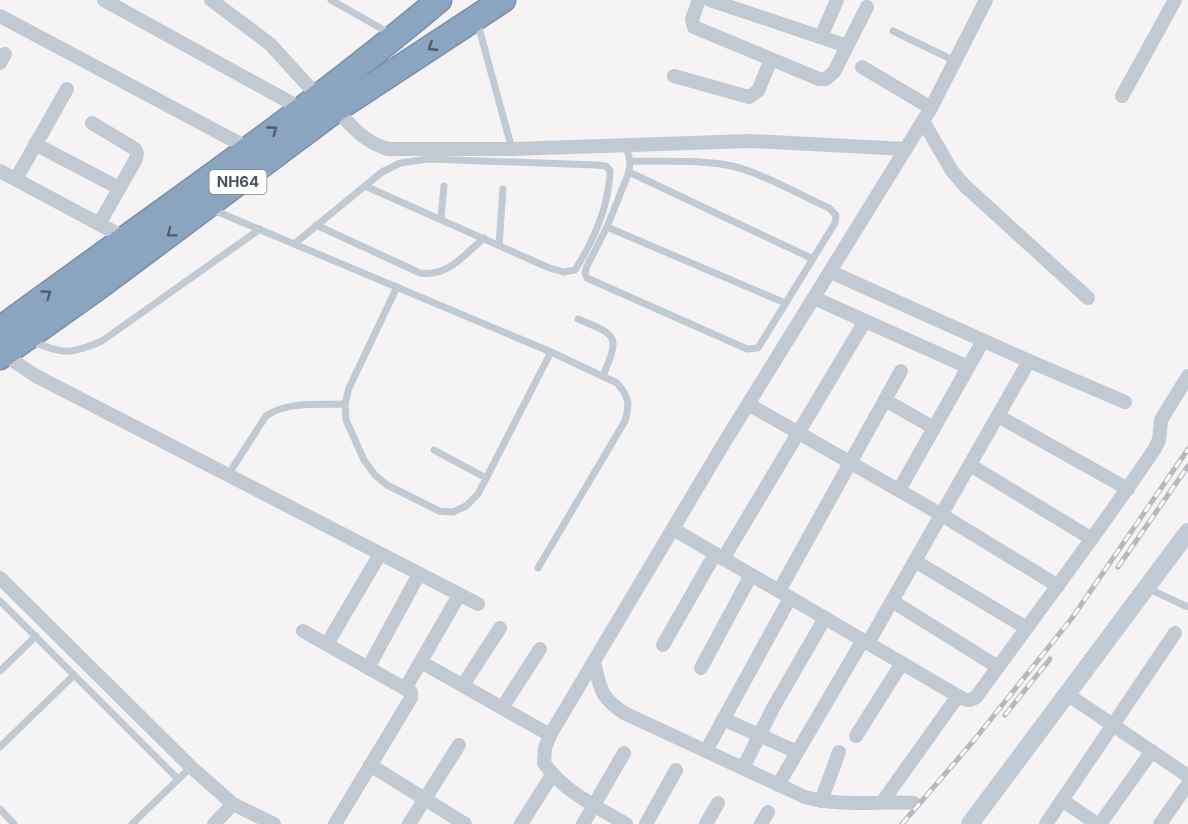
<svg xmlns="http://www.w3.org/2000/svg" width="1188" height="824" font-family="Inter,sans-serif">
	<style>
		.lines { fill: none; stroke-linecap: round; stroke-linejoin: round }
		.highway-casing { stroke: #7690ad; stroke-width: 27 }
		.lane { stroke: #c1cad2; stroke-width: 7 }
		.street { stroke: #c1cad2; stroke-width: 14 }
		.secondary { stroke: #c1cbd6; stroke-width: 18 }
		.highway { stroke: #8ba5c1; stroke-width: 24 }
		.rail-casing { stroke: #b5b8bd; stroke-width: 5 }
		.rail { stroke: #fff; stroke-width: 3; stroke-dasharray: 9; stroke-linecap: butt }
		.oneway { stroke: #505e6b }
		.labels { text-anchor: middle; stroke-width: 4.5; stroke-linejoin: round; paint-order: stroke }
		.shield { fill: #fff; stroke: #808990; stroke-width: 1.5 }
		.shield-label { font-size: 15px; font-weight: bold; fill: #4a5661 }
	</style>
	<rect width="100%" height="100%" fill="#f5f3f3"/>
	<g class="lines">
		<defs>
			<g id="highway">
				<path d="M0,329C147,221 299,118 439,0"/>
				<polyline points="0,357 100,286 337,109 503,0"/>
			</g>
		</defs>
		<use href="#highway" class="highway-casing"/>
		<g class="lane">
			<polyline points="331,0 391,34"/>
			<polyline points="477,21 512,149"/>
			<polyline points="893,31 955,61"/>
			<path d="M626,145L630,161L629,172L607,227L587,266L585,273L587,278L747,349L758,348L835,223L836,215L829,208C800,195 762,173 732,166C699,159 663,162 630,161"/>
			<polyline points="629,172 813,259"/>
			<path d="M211,209L551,352L617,383C629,397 630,403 625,421L538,568"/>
			<polyline points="441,218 444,186"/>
			<path d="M316,225L420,273C448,277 464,255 484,238"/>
			<polyline points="607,227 785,303"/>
			<path d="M294,244L382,172L400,163L428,159L596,165L606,166L610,171C609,206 594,240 575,270L563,272L547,267L365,186"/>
			<polyline points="499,245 503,189"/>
			<polyline points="397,287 349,388 345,404 346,420 364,460 375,475 387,485 439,511 453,512 466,506 478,494 551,352"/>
			<path d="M578,319C618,336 620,335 603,376"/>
			<path d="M32,341C62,355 72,354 102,341L260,229"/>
			<polyline points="434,450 486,478"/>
			<path d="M228,475L266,416C287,401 320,405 345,404"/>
			<polyline points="1147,588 1188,607"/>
			<polyline points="0,601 178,779"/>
			<polyline points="0,671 36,636"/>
			<polyline points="0,747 74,675"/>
			<polyline points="0,809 14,824"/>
			<polyline points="132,824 191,767"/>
		</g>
		<g class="street">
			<polyline points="104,0 302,109"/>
			<polyline points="211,0 270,44 321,100"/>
			<polyline points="699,0 692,19 694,27 819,79 826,79 834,72 867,7"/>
			<polyline points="710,0 847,46"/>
			<polyline points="0,16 248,148"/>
			<polyline points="821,37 837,0"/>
			<polyline points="0,63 5,54"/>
			<polyline points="862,67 931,108"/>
			<polyline points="674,76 749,97 758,91 771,59"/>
			<polyline points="1122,96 1175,0"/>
			<path d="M337,109C352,128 365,142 388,149H512L750,141L906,149"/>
			<polyline points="923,121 952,171 965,186 1088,298"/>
			<polyline points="92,123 135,149 137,154 136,159 99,224"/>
			<polyline points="35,144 119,188"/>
			<polyline points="0,171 114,232 128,244"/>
			<polyline points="16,179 67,89"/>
			<polyline points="831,272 1029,361 1125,402"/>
			<polyline points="814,298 968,367"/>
			<polyline points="0,352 36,376 478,604"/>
			<polyline points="885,400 934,428"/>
			<polyline points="748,404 942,515 1058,586"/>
			<polyline points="998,416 1128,489"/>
			<polyline points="970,465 1092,539"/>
			<polyline points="899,490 983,341"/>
			<path d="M673,529L958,696C965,700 969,702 976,697C1036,615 1097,534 1154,450L1159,440L1161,420L1188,376"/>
			<polyline points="723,559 865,321"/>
			<polyline points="915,561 1025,627"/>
			<polyline points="0,578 191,767 233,804 274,824"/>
			<polyline points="779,591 901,371"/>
			<polyline points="892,601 998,667"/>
			<polyline points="303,631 411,692 411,698 335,824"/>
			<polyline points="868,643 1029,361"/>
			<polyline points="327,644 380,554"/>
			<polyline points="663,645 715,554"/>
			<polyline points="421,662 550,735"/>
			<path d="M594,662C600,688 600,697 624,713L805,797C840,807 878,801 914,803"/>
			<polyline points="368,668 419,574"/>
			<polyline points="701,668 751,575"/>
			<polyline points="463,685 500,628"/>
			<polyline points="405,689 459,595"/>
			<polyline points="1067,694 1188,776"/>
			<polyline points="502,708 540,649"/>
			<polyline points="723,719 797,752"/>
			<polyline points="856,736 902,663"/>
			<polyline points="706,751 790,598"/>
			<polyline points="370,765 465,824"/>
			<polyline points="743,768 773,708 825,618"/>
			<polyline points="778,785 863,640"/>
			<polyline points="1062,800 1097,824"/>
			<polyline points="821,801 839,752"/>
			<polyline points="883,801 958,696"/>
			<polyline points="214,824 233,804"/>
			<polyline points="409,824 459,745"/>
			<polyline points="521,824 552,775"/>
			<polyline points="583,824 624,753"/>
			<path d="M626,824C596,806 564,792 544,763L545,748L550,735L724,443L931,108L986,0"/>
			<polyline points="646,824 676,770"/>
			<polyline points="706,824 718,803"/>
			<polyline points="761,824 768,812"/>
			<polyline points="1046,824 1175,633"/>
			<polyline points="1100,824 1152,751"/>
			<polyline points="1160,824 1188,784"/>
		</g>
		<polyline class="secondary" points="970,824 1188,532"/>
		<use href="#highway" class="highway"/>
		<defs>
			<g id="rail">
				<polyline points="1118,567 1188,466"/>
				<polyline points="1005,715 1050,659"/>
				<polyline points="902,824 975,739 1072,618 1188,449"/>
			</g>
		</defs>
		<use href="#rail" class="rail-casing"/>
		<use href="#rail" class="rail"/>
	</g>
	<defs><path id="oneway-chevron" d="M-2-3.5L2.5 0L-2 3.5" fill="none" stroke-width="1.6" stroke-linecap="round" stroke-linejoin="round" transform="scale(1.5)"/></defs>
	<g class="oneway">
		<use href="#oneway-chevron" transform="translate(432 47) rotate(147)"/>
		<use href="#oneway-chevron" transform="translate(273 130) rotate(-36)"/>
		<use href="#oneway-chevron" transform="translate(171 233) rotate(143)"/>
		<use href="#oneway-chevron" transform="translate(47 294) rotate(-36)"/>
	</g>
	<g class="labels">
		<rect class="shield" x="209.5" y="170" width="57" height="24" rx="4.5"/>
		<g class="shield-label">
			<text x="238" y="187">NH64</text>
		</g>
	</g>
</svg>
